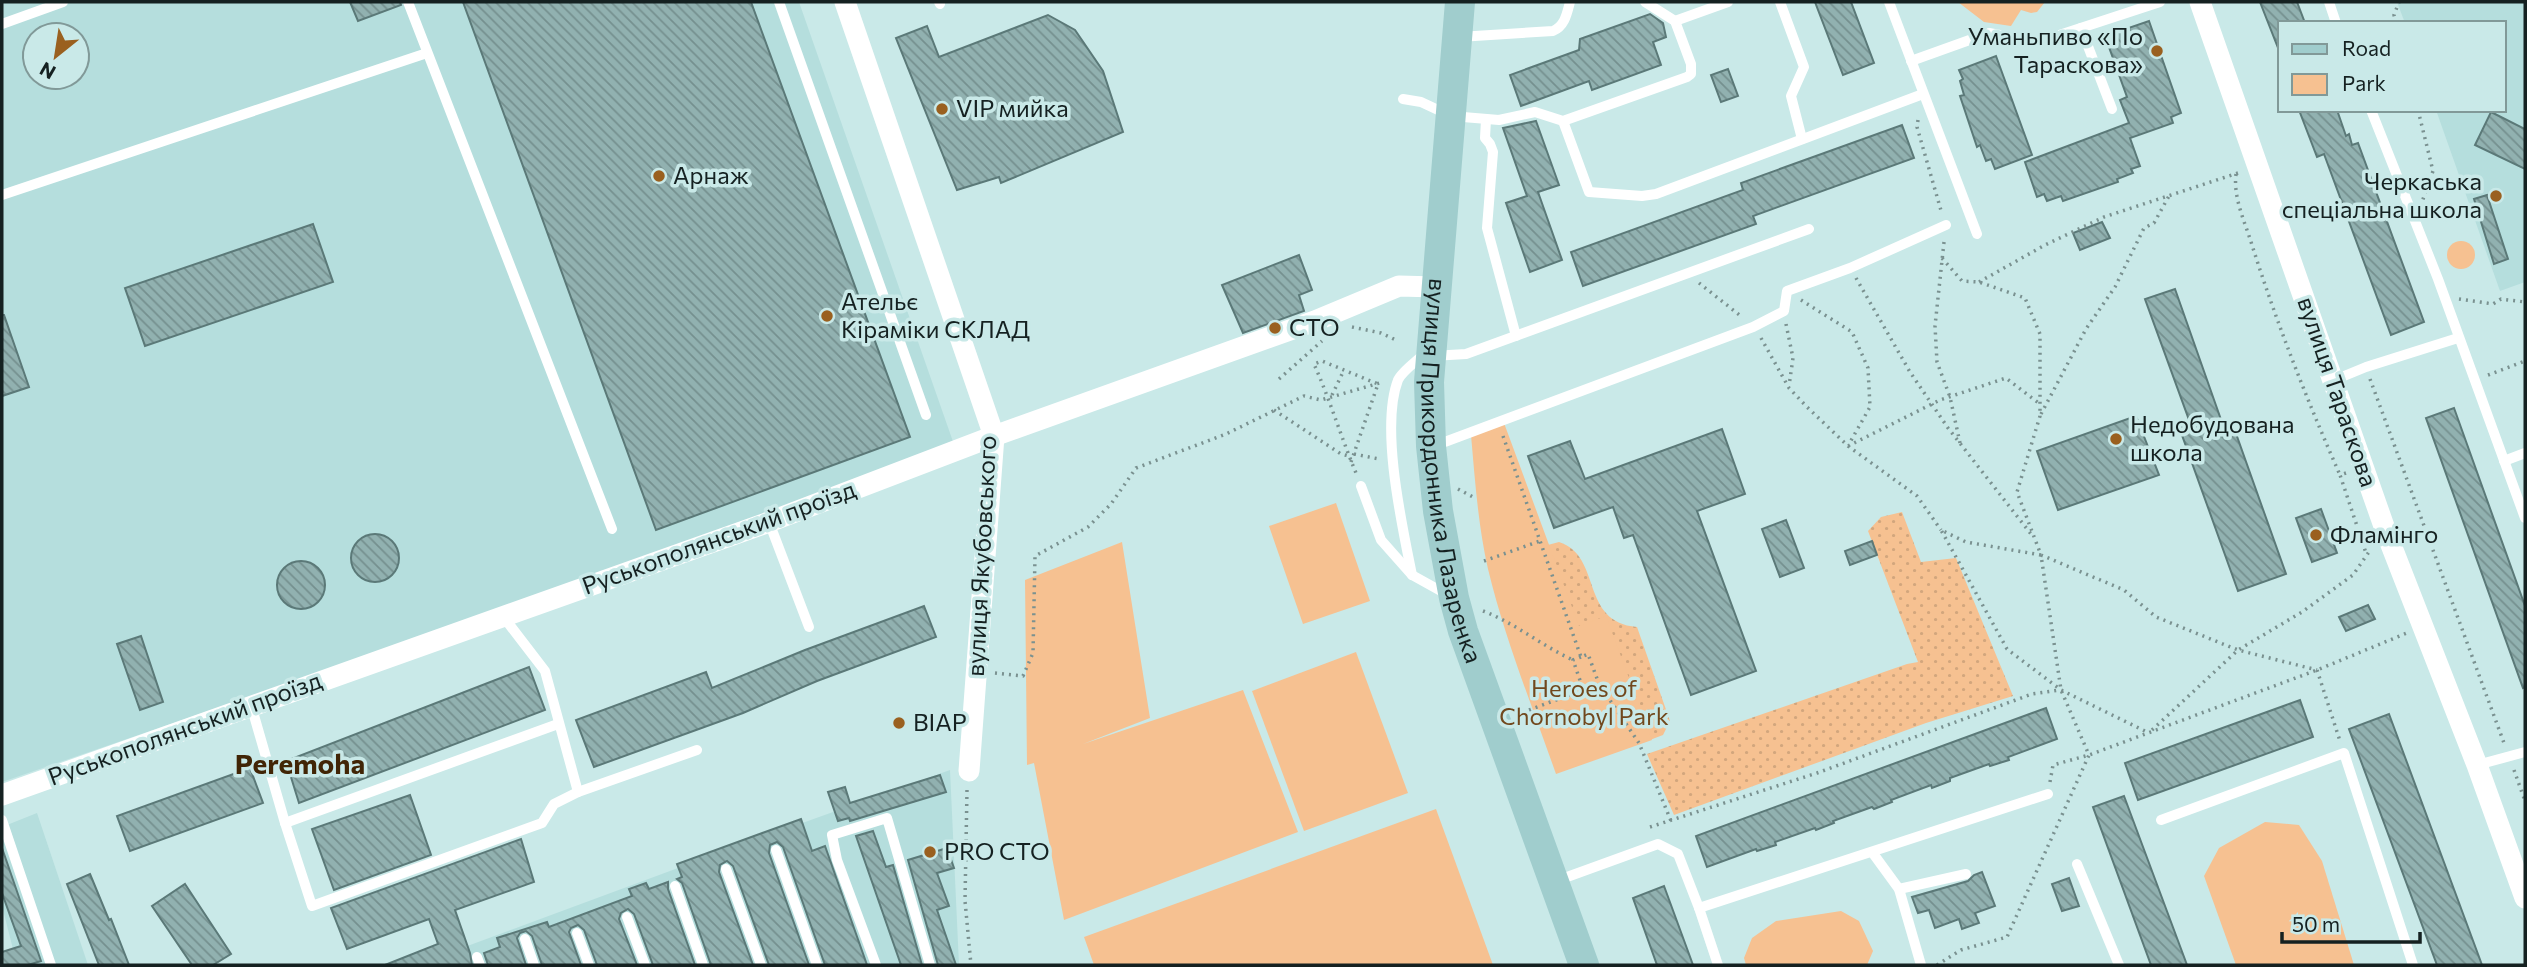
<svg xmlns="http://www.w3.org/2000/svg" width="2527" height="967" font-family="Commissioner,sans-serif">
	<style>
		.built { fill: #b5dedd; fill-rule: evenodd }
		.grass { fill: url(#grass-dots) }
		.park { fill: #f6c191 }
		.building { fill: url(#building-back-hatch); stroke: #5b7978; stroke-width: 2 }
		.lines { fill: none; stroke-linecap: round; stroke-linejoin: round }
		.path { stroke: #7a9190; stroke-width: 3.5; stroke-dasharray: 2 5; stroke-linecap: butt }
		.lane { stroke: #fff; stroke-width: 10 }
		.street { stroke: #fff; stroke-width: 21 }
		.secondary { stroke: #a0cdcd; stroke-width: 30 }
		.poi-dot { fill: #9a601f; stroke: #c9e9e8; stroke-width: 2.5 }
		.labels { text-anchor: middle; stroke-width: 7; stroke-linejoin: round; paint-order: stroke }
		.poi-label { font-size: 24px; fill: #152121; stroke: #c9e9e8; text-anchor: start }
		.street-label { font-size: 24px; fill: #152121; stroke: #c9e9e8 }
		.park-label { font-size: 24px; fill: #71481d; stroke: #c9e9e8 }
		.quarter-label { font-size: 28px; font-weight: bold; fill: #412506; stroke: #c9e9e8 }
	</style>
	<defs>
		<pattern id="grass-dots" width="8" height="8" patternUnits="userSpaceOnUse" patternTransform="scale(1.75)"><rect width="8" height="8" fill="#f6c191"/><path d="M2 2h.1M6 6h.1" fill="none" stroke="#d2a67d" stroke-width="1.8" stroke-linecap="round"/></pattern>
		<pattern id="building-back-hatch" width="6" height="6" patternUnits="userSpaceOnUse" patternTransform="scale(1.75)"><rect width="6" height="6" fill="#91b1b0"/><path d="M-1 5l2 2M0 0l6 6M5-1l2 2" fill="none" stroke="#75908f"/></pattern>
	</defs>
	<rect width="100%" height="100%" fill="#c9e9e8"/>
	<g class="built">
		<path d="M2,2H799L957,453L2,782ZM35,35H77V77H35Z"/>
		<polygon points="2397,2 2525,2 2525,282 2500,291 2436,110 2504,110 2504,23 2405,23"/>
		<polygon points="950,770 959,965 416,965 705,858"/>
		<polygon points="37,813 88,965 2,965 2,957 14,953 2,906 2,827"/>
	</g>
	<g class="grass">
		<polygon points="1902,512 1921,562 1956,558 2013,696 1926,723 1674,815 1647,754 1907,664 1918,662 1868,531 1881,517"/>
		<path d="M1559,542C1603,556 1579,622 1637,627L1670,721L1663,735L1642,743L1589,651L1544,546Z"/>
	</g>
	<g class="park">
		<polygon points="1958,2 2045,2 2037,12 2031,13 2021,10 2011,26 1984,22"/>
		<circle cx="2461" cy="255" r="14"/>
		<path d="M1504,423L1579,626L1606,616L1652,740L1556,774C1532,706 1505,639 1488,569C1478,525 1475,480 1471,435Z"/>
		<polygon points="1336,503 1370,601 1303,624 1269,526"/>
		<polygon points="1122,542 1150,718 1083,744 1243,690 1298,832 1064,920 1034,763 1027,765 1025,580"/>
		<polygon points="1356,652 1408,793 1304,831 1252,691"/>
		<polygon points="1436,809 1493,965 1094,965 1084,937"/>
		<polygon points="2265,822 2299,825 2322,861 2354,965 2236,965 2204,876 2219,848"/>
		<polygon points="1841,911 1859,921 1873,951 1867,965 1746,965 1744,958 1752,938 1776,921"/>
	</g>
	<g class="building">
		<polygon points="350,2 400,2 401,5 358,21"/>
		<polygon points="463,2 751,2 910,437 656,530"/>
		<polygon points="1815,2 1851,2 1874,63 1843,75"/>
		<polygon points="2260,2 2297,2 2305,23 2280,23 2280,53"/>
		<polygon points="1650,14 1663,23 1666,37 1653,42 1661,65 1592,90 1589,81 1521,106 1510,75 1579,50 1580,39"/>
		<polygon points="1048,15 1075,30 1103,71 1123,132 1001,183 999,177 957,190 896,38 927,26 939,57"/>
		<polygon points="2149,21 2181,113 2171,117 2173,123 2130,138 2140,166 2131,169 2133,173 2117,179 2118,182 2063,201 2061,196 2047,201 2044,194 2037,197 2025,162 2129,123 2120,100 2127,97 2105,36"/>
		<polygon points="1996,56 2032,155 1995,169 1991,159 1986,161 1980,145 1977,147 1960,96 1964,95 1960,81 1963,79 1959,70"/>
		<polygon points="1728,69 1738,96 1721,102 1711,75"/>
		<polygon points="2299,110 2337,110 2346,136 2349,134 2352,145 2358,143 2424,322 2391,335 2324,154 2317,157"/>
		<polygon points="2491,112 2525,129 2525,169 2475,145"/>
		<polygon points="1536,121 1559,185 1538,192 1562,260 1530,272 1506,203 1527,196 1503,128"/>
		<polygon points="1902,125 1914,158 1753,216 1756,224 1583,286 1571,252 1743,190 1741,183"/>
		<polygon points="2487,195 2508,259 2494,264 2474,199"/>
		<polygon points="2102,222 2110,238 2080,250 2073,233"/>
		<polygon points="313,224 333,282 145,346 125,288"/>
		<polygon points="1299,255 1312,290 1299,295 1304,311 1243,333 1222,285"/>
		<polygon points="2175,289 2225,431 2234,428 2286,574 2238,591 2178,424 2189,420 2145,299"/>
		<polygon points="2,315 4,315 29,387 2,396"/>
		<polygon points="2454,408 2525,606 2525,687 2523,688 2426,418"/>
		<polygon points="2136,416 2159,475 2058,510 2037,451"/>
		<polygon points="1722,429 1745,494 1697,511 1756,671 1691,695 1633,535 1624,538 1613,507 1554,528 1528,456 1570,441 1585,479"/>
		<polygon points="2321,509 2337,553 2312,562 2296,518"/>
		<polygon points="1786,520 1804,568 1780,577 1762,529"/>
		<circle cx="375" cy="558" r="24"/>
		<polygon points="1872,541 1877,555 1850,565 1845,551"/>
		<circle cx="301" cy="585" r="24"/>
		<polygon points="2368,605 2375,619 2346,631 2339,617"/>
		<polygon points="924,606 936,637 817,681 743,713 594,767 576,720 706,672 712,688 805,650"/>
		<polygon points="141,636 163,702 140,710 117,644"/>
		<polygon points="529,667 545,710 299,803 286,761"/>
		<polygon points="2300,700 2313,737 2138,800 2125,763"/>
		<polygon points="2046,708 2057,739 2008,757 2009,760 1990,766 1989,764 1950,778 1950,781 1932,788 1931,785 1891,800 1892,802 1874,809 1872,807 1833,821 1834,823 1816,830 1815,828 1775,842 1776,845 1757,851 1756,849 1707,867 1696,836"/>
		<polygon points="2389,714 2482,965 2437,965 2349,729"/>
		<polygon points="250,768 263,803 130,851 117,816"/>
		<polygon points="940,775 946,792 850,821 849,818 838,821 828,792 845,787 850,803"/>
		<polygon points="410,795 431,855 334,890 312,829"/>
		<polygon points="2124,796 2187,965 2151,965 2093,807"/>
		<polygon points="801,819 812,851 825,846 867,965 825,965 783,847 777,842 770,845 769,853 809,965 769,965 733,866 727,861 720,865 719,872 753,965 711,965 682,883 677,879 682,877 677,864"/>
		<polygon points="873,831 886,867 893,865 922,965 901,965 856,836"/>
		<polygon points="521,839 534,882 455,910 470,953 472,965 385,965 438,944 429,919 347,949 331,908"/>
		<polygon points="2,848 41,961 28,965 2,965 2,952 21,946 2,893"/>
		<polygon points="947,848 954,868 937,873 949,906 937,910 956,965 938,965 908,860"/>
		<polygon points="1982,872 1995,906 1975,913 1979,923 1962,929 1959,919 1935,928 1929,910 1918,913 1912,897 1968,881 1974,875"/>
		<polygon points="90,874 109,920 111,919 129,965 99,965 67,884"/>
		<polygon points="2069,878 2079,906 2062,911 2052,884"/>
		<polygon points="668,882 668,889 695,965 653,965 634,914 628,909 621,913 619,919 637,965 597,965 584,930 578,925 571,928 569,932 581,965 542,965 532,936 526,931 520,933 517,938 526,965 488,965 484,953 500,947 497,938 547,922 549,927 632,896 629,889 646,883 649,889"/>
		<polygon points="185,884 231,954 213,965 192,965 152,906"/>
		<polygon points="1664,886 1693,965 1657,965 1633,898"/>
	</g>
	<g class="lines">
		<g class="path">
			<polyline points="2396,23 2394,15 2399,2"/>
			<polyline points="2418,110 2433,171 2422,202"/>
			<polyline points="1918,120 1917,127 1942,214"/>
			<path d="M2236,174C2233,198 2245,222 2252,245C2277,324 2307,400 2340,475"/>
			<polyline points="1944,242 1935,326 1937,362 1950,397 1960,443"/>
			<polyline points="1942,258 1962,281 1979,282 2025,298 2040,334 2040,416 2017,492 2041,555 2124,590 2156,617 2238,650 2317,670"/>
			<polyline points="1856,278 1910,372 1948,428 2031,534"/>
			<polyline points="1979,282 2045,245 2104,217 2238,173"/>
			<polyline points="1699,283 1742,317"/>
			<polyline points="2459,299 2493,304 2501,299 2525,302"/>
			<polyline points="1801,300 1852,332 1868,368 1870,407 1849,444"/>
			<polyline points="1786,324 1793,358 1789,386"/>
			<polyline points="1352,327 1381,333 1396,340"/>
			<polyline points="1761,338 1789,388 1807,407 1848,446 1917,496 1941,530"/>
			<polyline points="2488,375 2525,361"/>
			<polyline points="1279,379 1322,341"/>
			<polyline points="2370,379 2504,743"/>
			<polyline points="1332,395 1344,370"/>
			<polyline points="1274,410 1341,454 1349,456"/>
			<polyline points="2041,414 2086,329 2115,287 2144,228 2154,223 2169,196"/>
			<polyline points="1503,436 1581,657 1588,654 1599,684 1639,743 1671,821"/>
			<polyline points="1848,446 1940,400 2006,378 2040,404"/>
			<polyline points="1354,454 1379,459"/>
			<path d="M1351,462L1378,384L1322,361L1314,364C1330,400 1341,437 1356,473"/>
			<polyline points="2346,473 2340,475 2366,553"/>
			<polyline points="1458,489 1473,497"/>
			<polyline points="1484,561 1540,541"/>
			<path d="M1483,611C1515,623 1542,646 1573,660"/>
			<polyline points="1581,657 1573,660 1583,689"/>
			<polyline points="2317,670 2340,741"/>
			<polyline points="995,673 1023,676 1033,653 1035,556 1088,527 1111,504 1136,468 1226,434 1304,396 1321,400 1383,382"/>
			<polyline points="1529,710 1599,684"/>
			<polyline points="2152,730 2238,650 2302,612 2353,575 2371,549"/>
			<polyline points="2514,770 2525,801"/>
			<polyline points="2050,782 2053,765 2089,755 2317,670 2407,633"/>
			<polyline points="967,790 965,901 971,965"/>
			<polyline points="1650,827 1817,773 2032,694 2059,690"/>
			<polyline points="1937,965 1961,950 2007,937 2089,755 2061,690 2041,555 1966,542 1941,530 2007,649 2061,690 2149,733"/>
		</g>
		<g class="lane">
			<polyline points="408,2 612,529"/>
			<polyline points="779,2 926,415"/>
			<polyline points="939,2 940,4"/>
			<polyline points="1780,2 1804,67 1791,96 1802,139"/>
			<polyline points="1889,2 1977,234"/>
			<polyline points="2329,2 2336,23"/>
			<polyline points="1675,21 1728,2"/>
			<polyline points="2,24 63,2"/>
			<polyline points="2081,28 2112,109"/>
			<path d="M1459,37L1553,31C1565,26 1567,13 1570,2"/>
			<polyline points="1911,61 1989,33 2038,42 2160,2"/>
			<polyline points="1403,99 1421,102 1451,116 1499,120 1535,112 1563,121 1687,77 1691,74 1691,64 1675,21 1645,2"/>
			<polyline points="2371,110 2438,279 2525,518"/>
			<polyline points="1486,119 1485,138 1490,144 1493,152 1487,228 1516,336"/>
			<polyline points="1563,121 1589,192 1642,196 1656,194 1923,94"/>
			<polyline points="2,195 427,53"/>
			<polyline points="1432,356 1466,354 1809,229"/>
			<polyline points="2332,381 2366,367 2458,338"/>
			<polyline points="1434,446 1753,327 1784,311 1787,291 1850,268 1946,225"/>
			<polyline points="2504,461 2525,453"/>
			<polyline points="1361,486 1381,540 1412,575 1448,595"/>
			<polyline points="769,522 809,627"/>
			<path d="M1412,575C1402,525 1380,427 1398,380C1402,371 1417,361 1425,353"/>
			<polyline points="502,615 545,671 578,792 697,750"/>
			<polyline points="251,705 285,823 558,724"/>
			<polyline points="2477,765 2525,752"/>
			<polyline points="2,820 51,965"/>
			<polyline points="2161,820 2344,753 2413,965"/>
			<polyline points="285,823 312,906 542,823 554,804 578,792"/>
			<polyline points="776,850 817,965"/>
			<polyline points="1872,852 1899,889 1921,965"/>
			<polyline points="2077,864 2119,965"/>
			<polyline points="726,869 761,965"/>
			<polyline points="1556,881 1658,844 1678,854 1699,908 1718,965"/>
			<polyline points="675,886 703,965"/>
			<polyline points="1899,889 1966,874"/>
			<polyline points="1699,908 2048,794"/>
			<polyline points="627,917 645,965"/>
			<polyline points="577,933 589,965"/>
			<polyline points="525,939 534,965"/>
			<polyline points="477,957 480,965"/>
			<polyline points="876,965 837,860 832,835 887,818 930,965"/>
		</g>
		<g class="street">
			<polyline points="845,2 994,436 969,771"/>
			<polyline points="2200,2 2386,532 2477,765 2525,898"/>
			<polyline points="2,795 769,522 994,436 1315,321 1399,286 1436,287"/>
		</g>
		<path class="secondary" id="s1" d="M1460,2L1429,382L1431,446L1438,511L1454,598L1463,631L1584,965"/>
	</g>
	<g class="poi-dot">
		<circle cx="2157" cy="51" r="7"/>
		<circle cx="942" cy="109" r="7"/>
		<circle cx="659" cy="176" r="7"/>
		<circle cx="2496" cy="196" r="7"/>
		<circle cx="827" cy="316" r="7"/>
		<circle cx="1275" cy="328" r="7"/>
		<circle cx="2116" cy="439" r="7"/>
		<circle cx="2316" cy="535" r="7"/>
		<circle cx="899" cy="723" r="7"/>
		<circle cx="930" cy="852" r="7"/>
	</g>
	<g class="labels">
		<g class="poi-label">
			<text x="2143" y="45" text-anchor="end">Уманьпиво «По<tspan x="2143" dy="28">Тараскова»</tspan></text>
			<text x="956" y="117">VIP мийка</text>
			<text x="673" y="184">Арнаж</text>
			<text x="2482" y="190" text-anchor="end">Черкаська<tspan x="2482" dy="28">спеціальна школа</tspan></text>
			<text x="841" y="310">Ательє<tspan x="841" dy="28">Кіраміки СКЛАД</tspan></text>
			<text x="1289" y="336">СТО</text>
			<text x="2130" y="433">Недобудована<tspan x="2130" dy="28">школа</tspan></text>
			<text x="2330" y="543">Фламінго</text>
			<text x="913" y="731">ВІАР</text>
			<text x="944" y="860">PRO СТО</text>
		</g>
		<g class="street-label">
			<text transform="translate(2337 392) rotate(71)" y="8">вулиця Тараскова</text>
			<text dy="8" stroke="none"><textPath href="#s1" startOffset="472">вулиця Прикордонника Лазаренка</textPath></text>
			<text transform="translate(719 538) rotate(-20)" y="8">Руськополянський проїзд</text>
			<text transform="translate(982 556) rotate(-87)" y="8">вулиця Якубовського</text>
			<text transform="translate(185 729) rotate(-20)" y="8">Руськополянський проїзд</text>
		</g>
		<g class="park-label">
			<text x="1584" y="697">Heroes of<tspan x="1584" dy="28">Chornobyl Park</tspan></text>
		</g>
		<g class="quarter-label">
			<text x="300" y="774">Peremoha</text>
		</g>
	</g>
	<rect width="2527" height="967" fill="none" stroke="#152121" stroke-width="7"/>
	<rect x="2278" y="21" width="228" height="91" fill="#c9e9e8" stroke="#819998" stroke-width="2"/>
	<rect x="2292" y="44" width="35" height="10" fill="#a0cdcd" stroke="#819998" stroke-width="2"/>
	<text x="2342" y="56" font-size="21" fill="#152121">Road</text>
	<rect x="2292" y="74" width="35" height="21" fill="#f6c191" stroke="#819998" stroke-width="2"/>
	<text x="2342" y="91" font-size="21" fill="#152121">Park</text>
	<g transform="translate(56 56) rotate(210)"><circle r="33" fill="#c9e9e8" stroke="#819998" stroke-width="2"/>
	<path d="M0-5L12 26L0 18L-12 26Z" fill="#9a601f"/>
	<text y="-10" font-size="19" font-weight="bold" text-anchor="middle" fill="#152121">N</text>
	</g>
	<path d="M2282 932v10h138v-10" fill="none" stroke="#152121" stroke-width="3.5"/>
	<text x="2292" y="932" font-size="21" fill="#152121" stroke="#c9e9e8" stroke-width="5" paint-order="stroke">50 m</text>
</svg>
